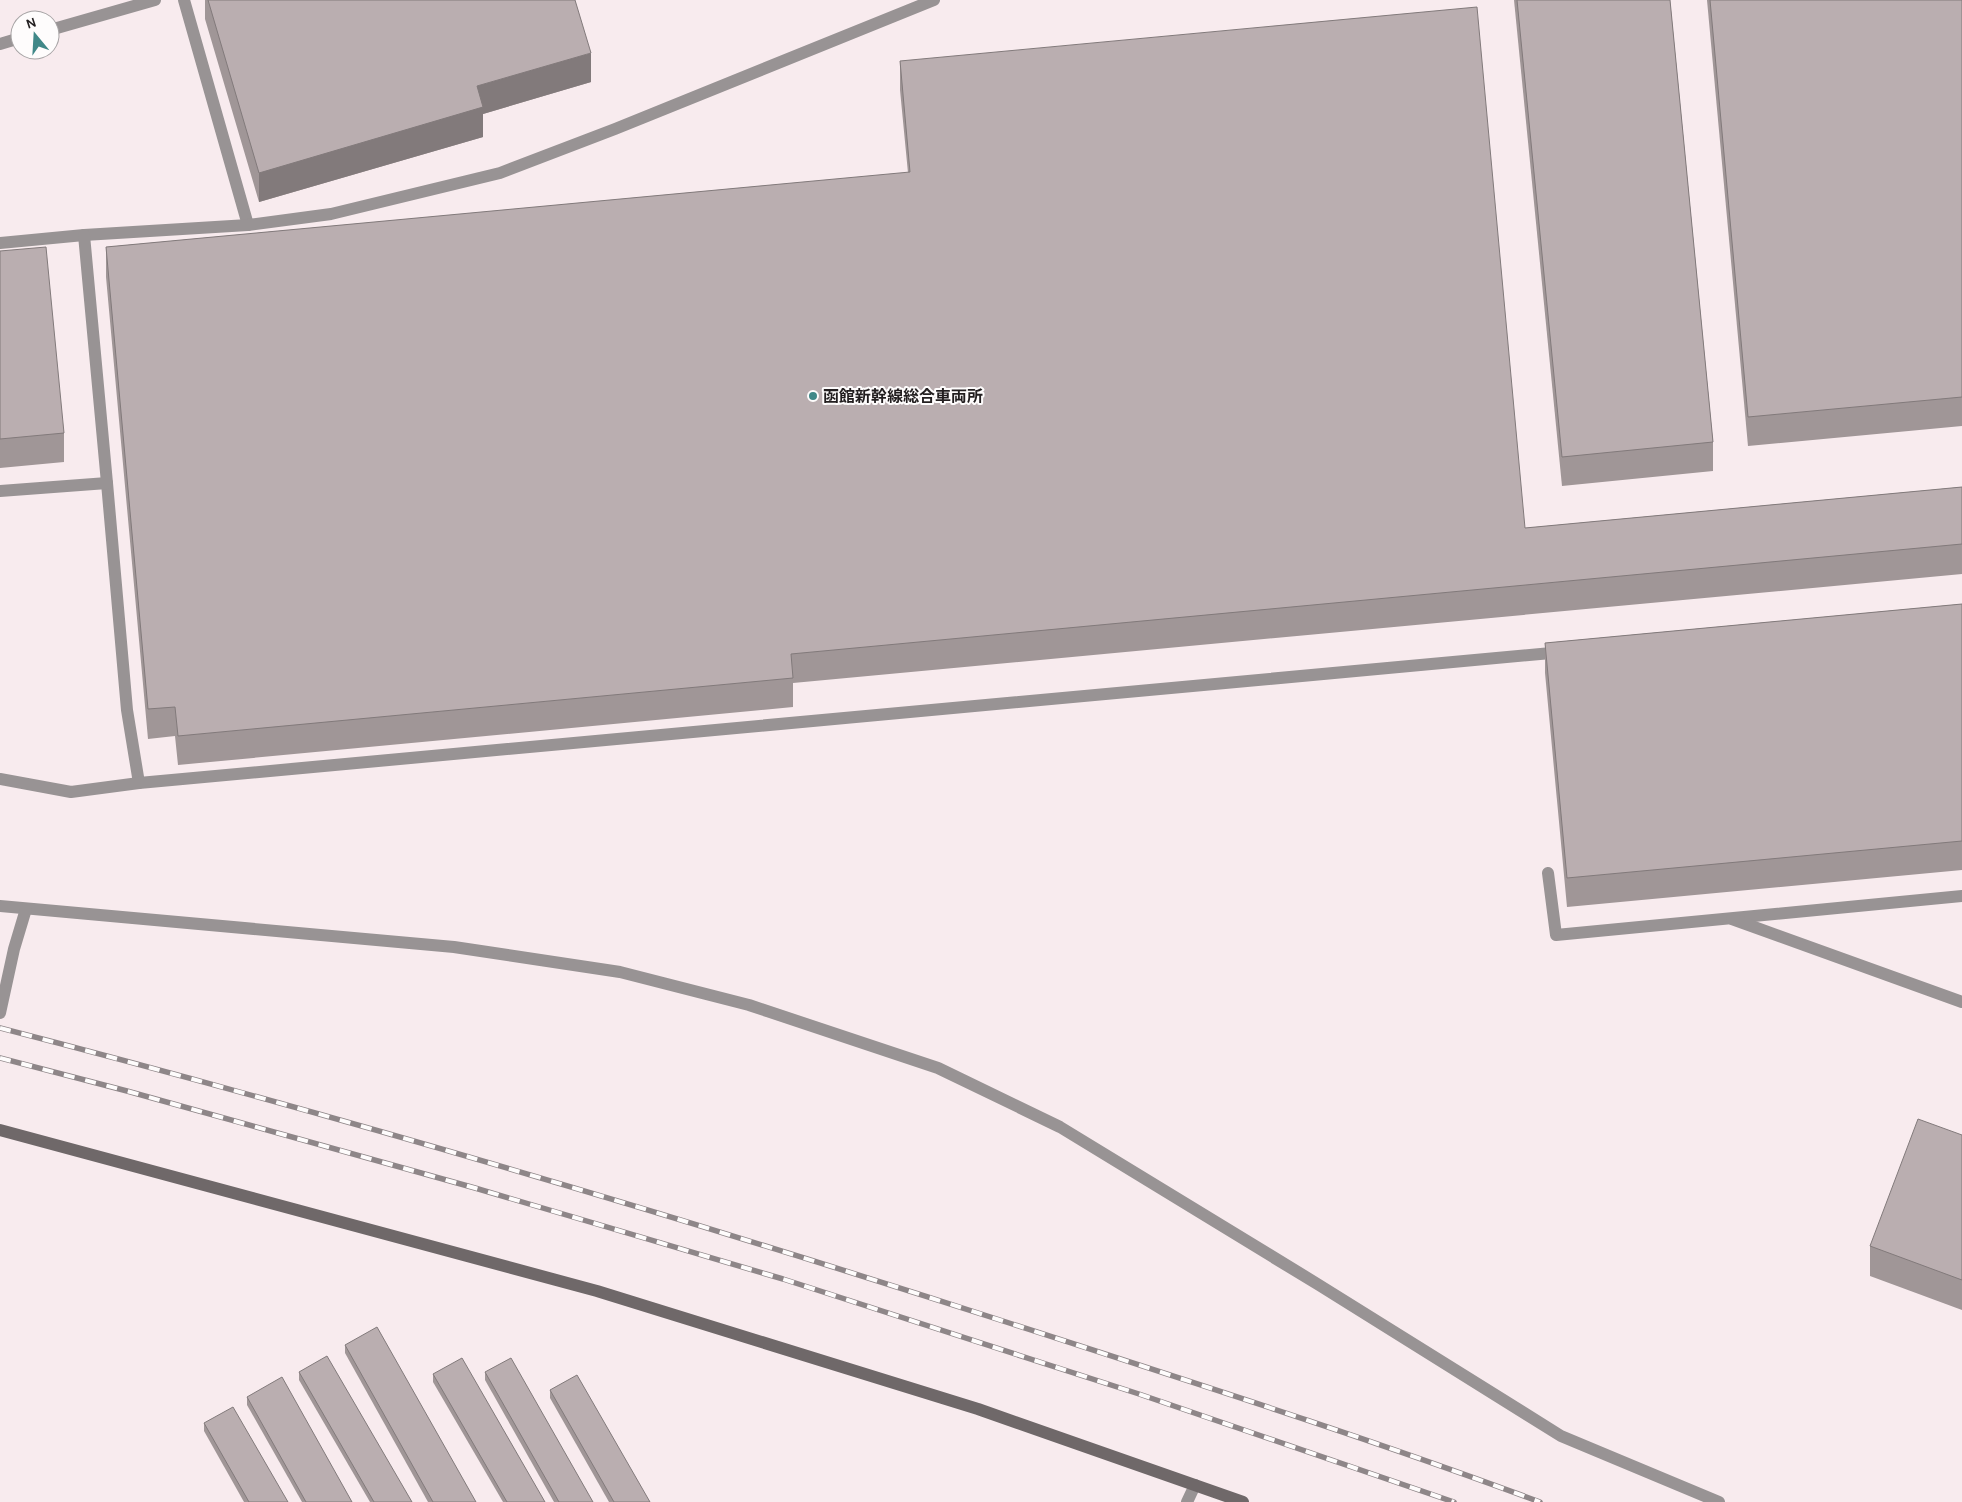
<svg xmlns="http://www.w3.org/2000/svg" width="1962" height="1502" font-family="Karla,'Noto Sans JP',sans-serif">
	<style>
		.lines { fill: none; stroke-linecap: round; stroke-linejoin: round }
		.lane { stroke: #989394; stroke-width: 12 }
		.street { stroke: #989394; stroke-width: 12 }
		.secondary { stroke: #6f6869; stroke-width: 12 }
		.rail-casing { stroke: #8e8688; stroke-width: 5.5 }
		.rail { stroke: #fefcfc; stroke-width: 4; stroke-dasharray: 11; stroke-linecap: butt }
		.wall { fill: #a09697 }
		.shaded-wall { fill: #827a7b }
		.building { fill: #baaeb0; stroke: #827a7b }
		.poi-dot { fill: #408888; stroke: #fefcfc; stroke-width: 2 }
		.labels { text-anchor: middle; stroke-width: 4; stroke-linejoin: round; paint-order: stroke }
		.poi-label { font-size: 16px; font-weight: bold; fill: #221e1f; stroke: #fefcfc; text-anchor: start }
	</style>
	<rect width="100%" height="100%" fill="#f8ebee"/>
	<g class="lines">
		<g class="lane">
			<polyline points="184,0 248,225"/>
			<polyline points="50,30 155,0"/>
			<polyline points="0,44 20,38"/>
			<polyline points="0,243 84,235 248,225 331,214 500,173 615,129 934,0"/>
			<polyline points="107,483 127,710 139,783"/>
			<polyline points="0,491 107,483 84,235"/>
			<polyline points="0,779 71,792 139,783 1562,652"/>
			<polyline points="1548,873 1556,935 1962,896"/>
			<polyline points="0,906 454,947 620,972 749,1005 938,1068 1060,1127 1319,1285 1561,1436 1719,1502"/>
			<polyline points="1732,919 1962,1002"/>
			<polyline points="0,1013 14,949 26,909"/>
		</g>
		<polyline class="street" points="1187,1502 1195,1485"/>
		<polyline class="secondary" points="0,1130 597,1291 978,1409 1243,1502"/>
		<defs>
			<g id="rail">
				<path d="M0,1028C337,1115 671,1214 1003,1321C1182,1379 1363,1436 1540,1502"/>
				<polyline points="0,1058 127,1091 475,1188 783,1279 1139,1394 1454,1502"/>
			</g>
		</defs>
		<use href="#rail" class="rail-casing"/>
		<use href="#rail" class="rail"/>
	</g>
	<g class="wall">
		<polygon points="205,0 575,0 591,82 483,114 483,137 259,202 205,19"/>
		<polygon points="1514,0 1670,0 1713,442 1713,471 1562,486"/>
		<polygon points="1707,0 1962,0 1962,426 1748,446"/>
		<polygon points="900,61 1525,528 1962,487 1962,574 793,683 793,707 178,765 175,736 148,739 106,277 106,247 908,173 900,90"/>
		<polygon points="0,251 64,433 64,462 0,468"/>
		<polygon points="1962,604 1962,870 1567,907 1545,673 1545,643"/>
		<polygon points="1962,1135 1962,1310 1870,1276 1870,1246"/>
		<polygon points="345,1345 476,1502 428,1502 345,1353"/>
		<polygon points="299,1372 412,1502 370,1502 299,1380"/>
		<polygon points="485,1372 593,1502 554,1502 485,1380"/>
		<polygon points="433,1374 545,1502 503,1502 433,1382"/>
		<polygon points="550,1390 650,1502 609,1502 550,1398"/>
		<polygon points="247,1397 352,1502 302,1502 247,1405"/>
		<polygon points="204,1423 288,1502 244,1502 204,1431"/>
	</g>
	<polygon class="shaded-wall" points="591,53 591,82 483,114 483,137 259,202 259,173 477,86"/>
	<g class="building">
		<polygon points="208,0 575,0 591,53 477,86 483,107 259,173"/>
		<polygon points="1517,0 1670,0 1713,442 1562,457"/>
		<polygon points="1710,0 1962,0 1962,397 1748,417"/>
		<polygon points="1477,7 1525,528 1962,487 1962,544 791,654 793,678 178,736 175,707 148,709 106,247 910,172 900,61"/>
		<polygon points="46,247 64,433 0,439 0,251"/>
		<polygon points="1962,604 1962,841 1567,878 1545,643"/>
		<polygon points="1918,1119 1962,1135 1962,1280 1870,1246"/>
		<polygon points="377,1327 476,1502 433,1502 345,1345"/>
		<polygon points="327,1356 412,1502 374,1502 299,1372"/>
		<polygon points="462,1358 545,1502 507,1502 433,1374"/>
		<polygon points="511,1358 593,1502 559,1502 485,1372"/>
		<polygon points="577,1375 650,1502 614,1502 550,1390"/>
		<polygon points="282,1377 352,1502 306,1502 247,1397"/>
		<polygon points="233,1407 288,1502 249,1502 204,1423"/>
	</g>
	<circle class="poi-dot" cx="813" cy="396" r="5"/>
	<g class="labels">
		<g class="poi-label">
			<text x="823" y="402">函館新幹線総合車両所</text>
		</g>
	</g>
	<g transform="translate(35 35) rotate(342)"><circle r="24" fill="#fefcfc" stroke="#a6a3a4"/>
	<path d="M0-4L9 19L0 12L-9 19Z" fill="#408888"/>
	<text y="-8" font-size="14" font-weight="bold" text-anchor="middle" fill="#221e1f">N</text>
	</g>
</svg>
